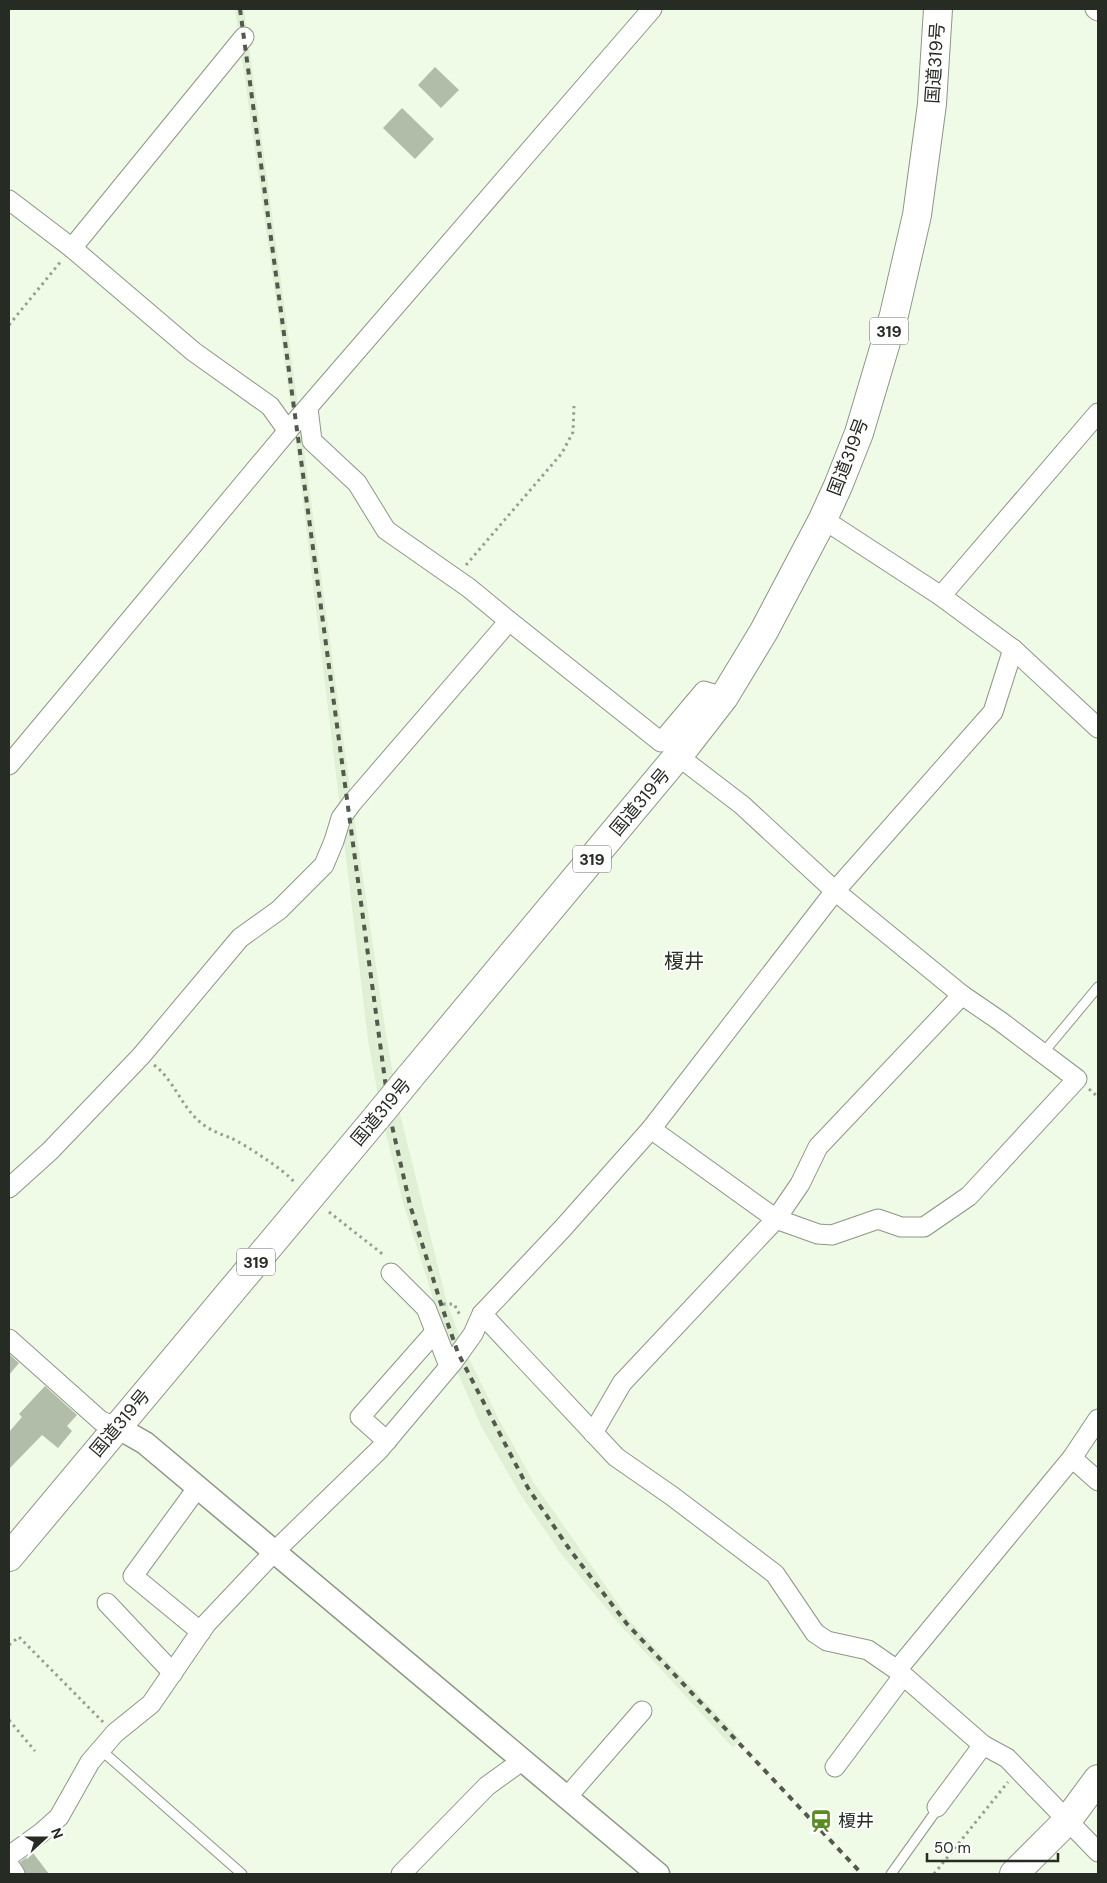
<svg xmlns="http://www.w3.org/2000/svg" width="1107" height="1883" font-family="'DM Sans','Noto Sans JP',sans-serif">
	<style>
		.built { fill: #e0f0d4 }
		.building { fill: #b2bda9 }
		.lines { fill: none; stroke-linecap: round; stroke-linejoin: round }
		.service-casing { stroke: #8c9784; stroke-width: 11 }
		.minor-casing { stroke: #8c9784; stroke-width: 21 }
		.tertiary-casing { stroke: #8c9784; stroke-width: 25 }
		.primary-casing { stroke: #8c9784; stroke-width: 30 }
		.trunk-casing { stroke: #8c9784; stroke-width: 30 }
		.path { stroke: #959e8f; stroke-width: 3; stroke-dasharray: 2.5 4; stroke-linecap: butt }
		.service { stroke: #fff; stroke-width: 9 }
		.minor { stroke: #fff; stroke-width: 19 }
		.tertiary { stroke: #fff; stroke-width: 22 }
		.primary { stroke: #fff; stroke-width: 28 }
		.trunk { stroke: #fff; stroke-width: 28 }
		.rail { stroke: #53594e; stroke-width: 4; stroke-dasharray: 6 6; stroke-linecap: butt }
		.trunk-bridge-casing { stroke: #8c9784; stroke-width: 30; stroke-linecap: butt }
		.trunk-bridge { stroke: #fff; stroke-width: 28 }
		.labels { text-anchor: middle; stroke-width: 4; stroke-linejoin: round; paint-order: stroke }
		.shield { fill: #fff; stroke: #676b65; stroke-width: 1 }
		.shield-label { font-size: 16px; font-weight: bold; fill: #262b23 }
		.street-label { font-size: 18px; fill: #262b23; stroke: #fff }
		.poi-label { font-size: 18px; fill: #262b23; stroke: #fff; text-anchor: start }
		.quarter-label { font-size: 20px; fill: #293222; stroke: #fff }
	</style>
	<rect width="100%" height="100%" fill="#effbe6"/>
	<polygon class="built" points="235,9 244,9 352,803 386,1035 400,1114 447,1303 463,1346 497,1416 534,1483 630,1621 740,1739 733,1748 623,1628 562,1555 520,1494 481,1426 453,1362 404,1206 382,1118 368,1040 295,435"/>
	<g class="building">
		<polygon points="435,67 459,90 441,108 418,85"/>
		<polygon points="402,108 434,139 415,159 383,128"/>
		<polygon points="9,1354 19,1363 9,1375"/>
		<polygon points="45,1386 77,1415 67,1426 72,1431 58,1448 42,1435 9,1469 9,1432 22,1417 19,1414"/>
		<polygon points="33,1853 49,1874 26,1874 20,1862"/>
	</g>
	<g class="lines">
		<defs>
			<g id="service">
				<polyline points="1043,1053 1098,987"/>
				<polyline points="101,1750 242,1874"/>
				<polyline points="891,1874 936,1811 937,1807"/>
			</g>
			<g id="minor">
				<polyline points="1095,9 1098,11"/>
				<polyline points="9,200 72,248 194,352 270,406 288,431"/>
				<polyline points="72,248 244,37"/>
				<polyline points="823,519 941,596 1013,649 1098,728"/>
				<polyline points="941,596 1098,413"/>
				<polyline points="509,621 661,742 704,691 724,697"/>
				<polyline points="9,765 296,421 652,9"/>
				<polyline points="651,1129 776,1219 818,1234 832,1235 878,1219 901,1227 924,1227 969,1196 1077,1079 1000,1021 962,995 835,891 742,805 687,763"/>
				<polyline points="9,1188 50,1151 141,1056 240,938 279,910 324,865 334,841 341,818 352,803 509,621 469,588 386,530 357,483 312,441 308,408"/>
				<polyline points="391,1273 426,1308 449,1366"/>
				<polyline points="482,1314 616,1457 672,1496 775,1574 815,1633 827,1641 868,1650 897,1670 983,1745 1007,1758 1098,1852"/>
				<polyline points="9,1339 101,1421 117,1427"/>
				<polyline points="593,1433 622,1383 776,1219 800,1184 818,1147 962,995"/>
				<polyline points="387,1441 360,1417 435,1332"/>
				<polyline points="1072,1458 1098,1481"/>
				<polyline points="198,1487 133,1576 201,1632"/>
				<polyline points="107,1603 173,1673"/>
				<polyline points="897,1670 1072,1458 1098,1419"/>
				<polyline points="835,1767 903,1676"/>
				<polyline points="567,1797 642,1711"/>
				<polyline points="937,1807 983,1745"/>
				<polyline points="9,1856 41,1833 59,1817 90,1762 115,1733 151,1704 206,1624 275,1551 379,1450 453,1362 473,1334 482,1314 563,1228 651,1129 835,891 993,712 1013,649"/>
				<polyline points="9,1865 15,1874"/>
				<polyline points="401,1874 487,1786 523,1760"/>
			</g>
			<polyline id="tertiary" points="117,1427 145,1443 658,1874"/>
			<polyline id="primary" points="1014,1874 1067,1821 1098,1779"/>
			<g id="trunk">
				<polyline points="409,1078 686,746 724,697 764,631 823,519 838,486 859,433 894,315 917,215 932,104 938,9"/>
				<polyline points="9,1557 377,1117"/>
			</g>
		</defs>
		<use href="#service" class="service-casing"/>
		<use href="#minor" class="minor-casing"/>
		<use href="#tertiary" class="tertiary-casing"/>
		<use href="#primary" class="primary-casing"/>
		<use href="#trunk" class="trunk-casing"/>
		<g class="path">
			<polyline points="9,325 62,260"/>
			<polyline points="466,565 562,453 573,432 574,406"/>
			<path d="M154,1065C174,1080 181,1106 200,1122C209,1130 220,1134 231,1138C244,1144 286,1171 294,1182"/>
			<polyline points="1089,1089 1098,1097"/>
			<polyline points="329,1212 385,1256"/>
			<polyline points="443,1304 454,1304 461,1317"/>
			<polyline points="9,1645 19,1637 103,1722"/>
			<polyline points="9,1720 35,1751"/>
			<polyline points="934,1874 1008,1782"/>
		</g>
		<use href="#service" class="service"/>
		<use href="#minor" class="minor"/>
		<use href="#tertiary" class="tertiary"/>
		<use href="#primary" class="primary"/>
		<use href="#trunk" class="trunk"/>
		<polyline class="rail" points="240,9 390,1117 410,1205 441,1304 458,1353 528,1488 570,1550 627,1624 862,1874"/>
		<defs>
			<polyline id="trunk-bridge" points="377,1117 409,1078"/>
		</defs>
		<use href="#trunk-bridge" class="trunk-bridge-casing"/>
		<use href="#trunk-bridge" class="trunk-bridge"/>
	</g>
	<defs>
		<symbol id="station-bare" viewBox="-9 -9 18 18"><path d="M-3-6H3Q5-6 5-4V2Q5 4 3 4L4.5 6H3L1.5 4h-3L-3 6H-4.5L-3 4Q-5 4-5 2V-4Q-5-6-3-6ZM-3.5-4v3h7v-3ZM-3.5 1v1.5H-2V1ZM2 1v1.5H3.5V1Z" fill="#5b8c22" stroke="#fff" stroke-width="2.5" paint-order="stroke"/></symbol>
	</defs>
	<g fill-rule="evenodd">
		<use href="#station-bare" x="805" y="1805" width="32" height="32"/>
	</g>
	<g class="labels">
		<g class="shield">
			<rect x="870" y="317.5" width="38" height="27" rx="4"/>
			<rect x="573" y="845.5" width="38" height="27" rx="4"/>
			<rect x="237" y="1248.5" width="38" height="27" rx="4"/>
		</g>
		<g class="shield-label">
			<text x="889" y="337">319</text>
			<text x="592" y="865">319</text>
			<text x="256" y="1268">319</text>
		</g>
		<g class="street-label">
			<text transform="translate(935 63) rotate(-86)" y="6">国道319号</text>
			<text transform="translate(848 457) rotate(-69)" y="6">国道319号</text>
			<text transform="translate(640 802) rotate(-50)" y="6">国道319号</text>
			<text transform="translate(381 1112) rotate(-50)" y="6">国道319号</text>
			<text transform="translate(120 1423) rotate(-50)" y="6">国道319号</text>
		</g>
		<g class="poi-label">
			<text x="838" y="1827">榎井</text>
		</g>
		<g class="quarter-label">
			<text x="684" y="968">榎井</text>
		</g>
	</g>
	<rect width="1107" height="1883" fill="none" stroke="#262b23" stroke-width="20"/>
	<g transform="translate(45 1838) rotate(69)" stroke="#ffffff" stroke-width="4" paint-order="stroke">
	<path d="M0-4L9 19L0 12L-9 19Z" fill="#262b23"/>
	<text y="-8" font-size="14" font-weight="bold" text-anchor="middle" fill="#262b23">N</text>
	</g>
	<path d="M927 1853v8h131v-8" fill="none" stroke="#262b23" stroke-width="2.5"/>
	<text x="934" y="1853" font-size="15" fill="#262b23" stroke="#ffffff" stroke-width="4" paint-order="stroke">50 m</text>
</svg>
